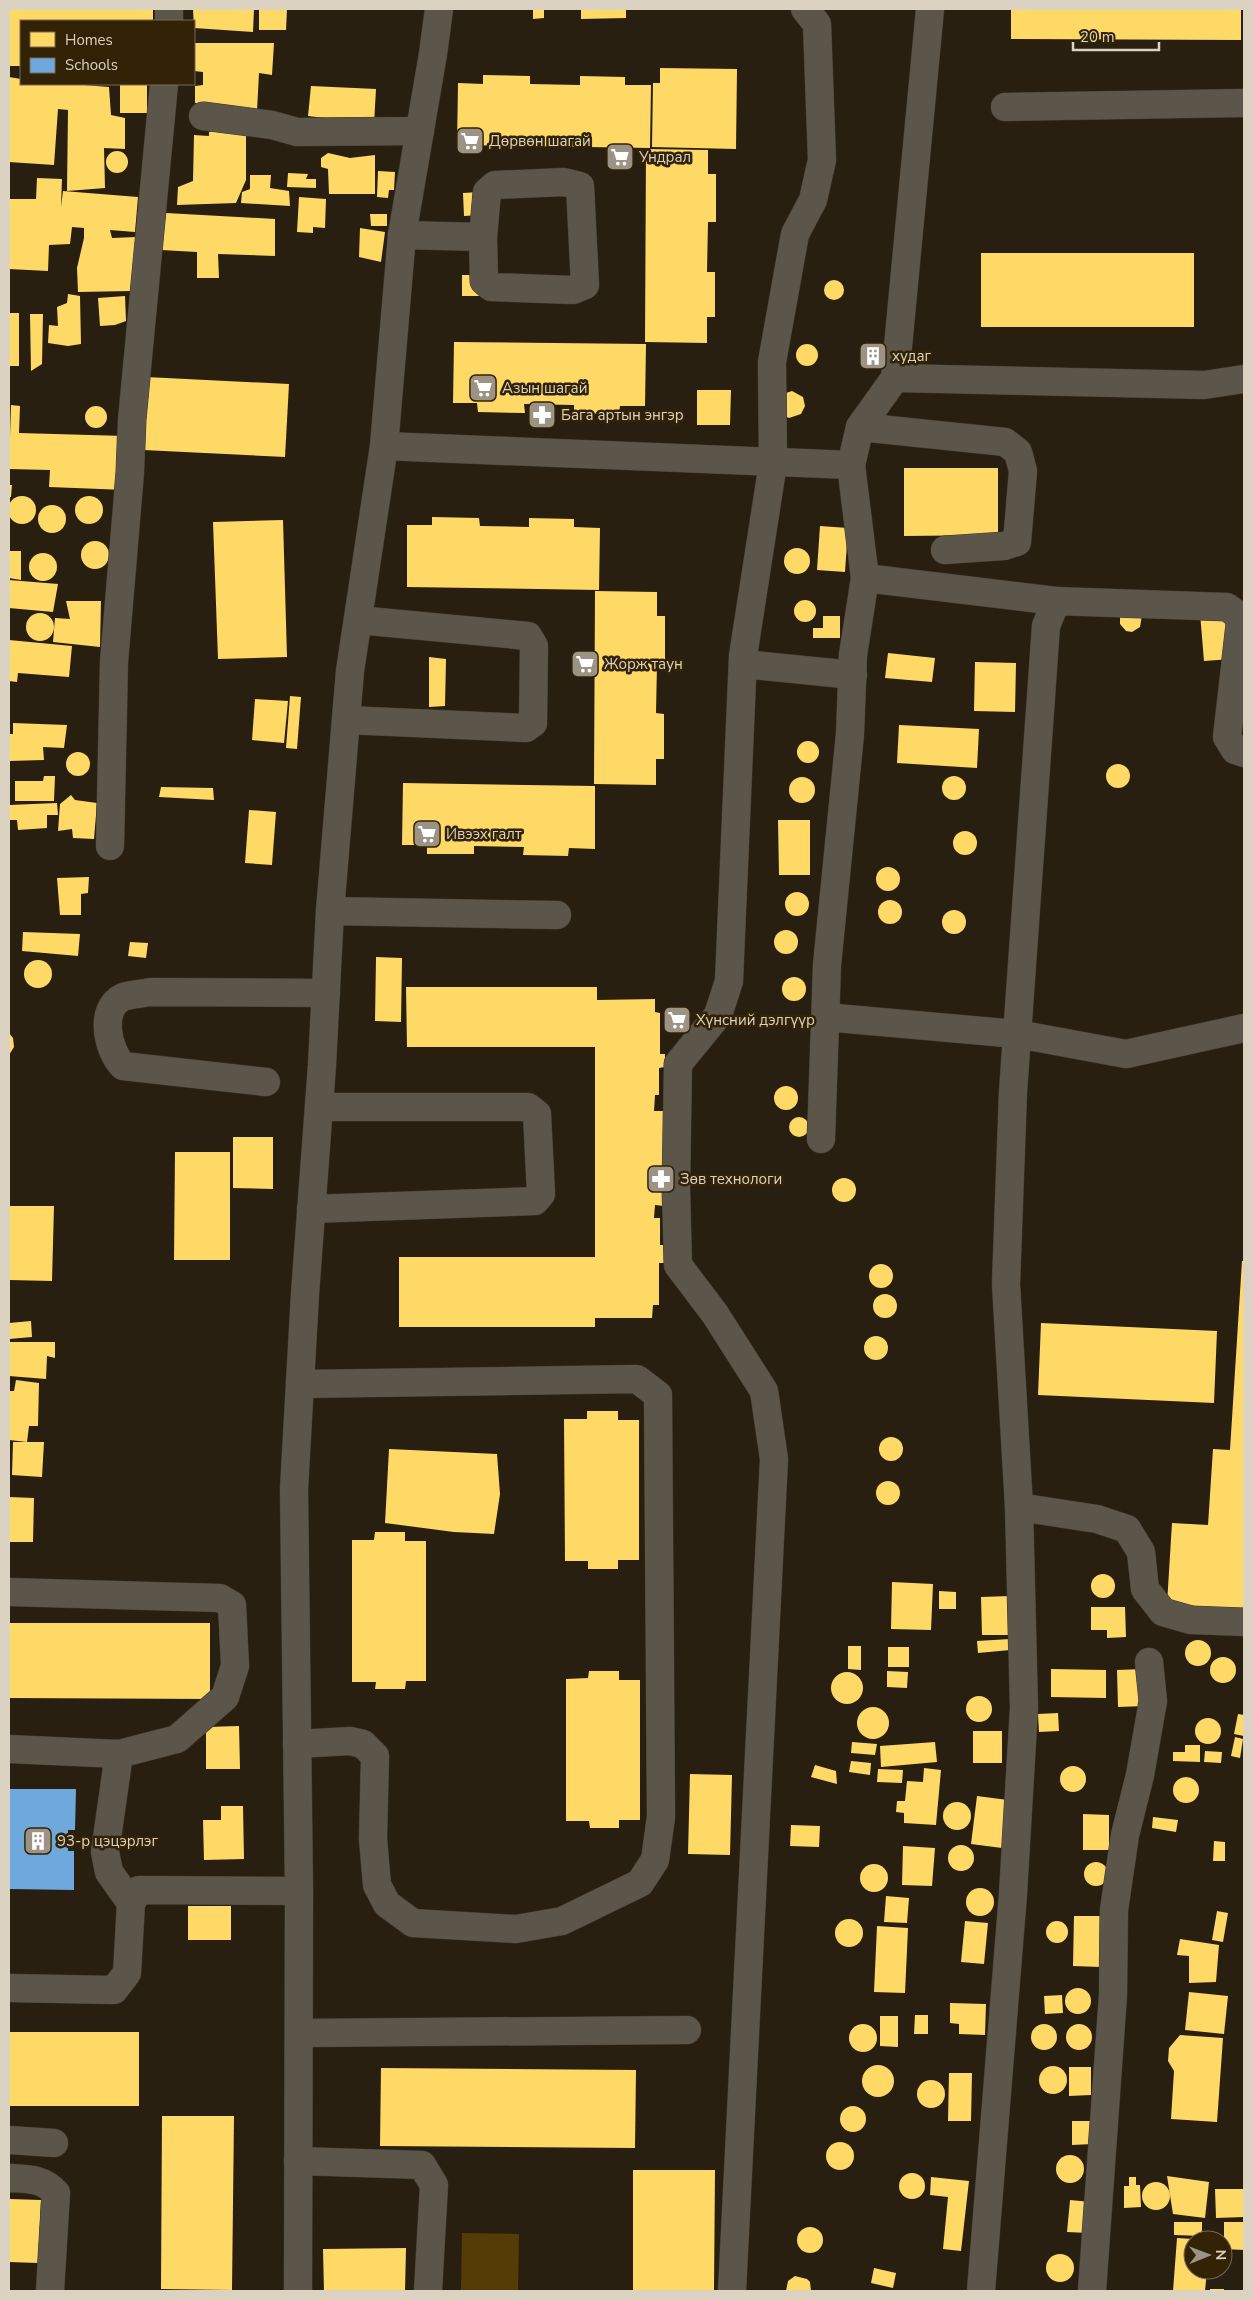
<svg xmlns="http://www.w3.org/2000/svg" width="1253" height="2300" font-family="'Nunito Sans',sans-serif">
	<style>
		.green { fill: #553c07 }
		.homes { fill: #ffd966 }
		.schools { fill: #6fa8dc }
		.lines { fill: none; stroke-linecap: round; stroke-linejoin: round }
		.minor-casing { stroke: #423b30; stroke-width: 29 }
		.minor { stroke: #5b554a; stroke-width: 28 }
		.labels { text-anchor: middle; stroke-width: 5; stroke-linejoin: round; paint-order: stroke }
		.poi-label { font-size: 15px; fill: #dcd2c2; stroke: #322206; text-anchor: start }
	</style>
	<rect width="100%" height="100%" fill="#281f10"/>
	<polygon class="green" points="462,2233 519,2234 518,2291 461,2291"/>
	<g class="homes">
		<polygon points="9,9 153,10 153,21 21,21 21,66 9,66"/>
		<polygon points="193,9 254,9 253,32 194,28"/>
		<polygon points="259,9 287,9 286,30 259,30"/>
		<polygon points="533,9 544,9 544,18 533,19"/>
		<polygon points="581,9 626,9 626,18 581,19"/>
		<polygon points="1011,9 1241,9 1241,40 1011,39"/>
		<polygon points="194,43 274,43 272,75 259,73 257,111 195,103 195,86 203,85 203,72 194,71"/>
		<polygon points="660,68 737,69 736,149 652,147 653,83 660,83"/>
		<polygon points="483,75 530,76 530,84 580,85 580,76 625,77 625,85 651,85 650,148 457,145 458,83 483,84"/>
		<polygon points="9,77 21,79 21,84 72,84 109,87 111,115 125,118 125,149 104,148 105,188 67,191 68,110 58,109 54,165 9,162"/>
		<rect x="120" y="84" width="27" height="29"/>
		<polygon points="311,86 376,89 374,124 308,116"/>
		<polygon points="235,129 246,132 246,180 236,203 177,205 178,187 193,181 194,135 209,136 209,132"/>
		<polygon points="646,149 708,150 708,174 716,174 716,222 708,222 707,272 715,272 715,317 707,317 707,343 645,342"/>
		<circle cx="117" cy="162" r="11"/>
		<polygon points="328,153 350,158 375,155 375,194 329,194 328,169 321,167 321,158"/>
		<polygon points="378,171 395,172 394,190 389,190 388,198 377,197"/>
		<polygon points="288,173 308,174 306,179 316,179 316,188 287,187"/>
		<polygon points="250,175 271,175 270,188 289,191 290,206 241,203 242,192 250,189"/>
		<polygon points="37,178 62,179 61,207 63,191 138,197 135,232 110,230 112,238 136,237 132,291 78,292 77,268 84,238 84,228 72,227 70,244 49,245 48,271 9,269 9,199 36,199"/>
		<polygon points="480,192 481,215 464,216 463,193"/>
		<polygon points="299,197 326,199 325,228 313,227 313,233 297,232"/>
		<polygon points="166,213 275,219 275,256 218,254 219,278 197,278 197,252 161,250"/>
		<polygon points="370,214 387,214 387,226 371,226"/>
		<polygon points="360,228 385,232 381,262 359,257"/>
		<rect x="981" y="253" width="213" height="74"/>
		<rect x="462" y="275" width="18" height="21"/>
		<circle cx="834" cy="290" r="10"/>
		<polygon points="68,294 80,296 81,344 68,346 48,343 49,325 58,326 57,307 67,303"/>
		<polygon points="125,296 126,321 115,325 100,326 98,298"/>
		<rect x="9" y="313" width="10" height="53"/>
		<polygon points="30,314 43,314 42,364 31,371"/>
		<polygon points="454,342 646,344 645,406 620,406 619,414 574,413 574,405 524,404 525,413 478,412 477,403 453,403"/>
		<circle cx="807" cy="355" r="11"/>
		<polygon points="884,345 883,366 863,366 863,346"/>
		<polygon points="146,377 289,384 285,457 143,450"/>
		<polygon points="697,390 731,390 730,425 697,425"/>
		<polygon points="792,391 803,397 805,406 801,414 789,418 785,416 783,394"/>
		<polygon points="11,405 20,406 19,433 125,436 126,490 49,487 50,470 9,469"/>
		<circle cx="96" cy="417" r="11"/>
		<polygon points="904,468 998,468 998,535 904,536"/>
		<polygon points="9,485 12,485 11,497 9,497"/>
		<circle cx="89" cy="510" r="14"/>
		<circle cx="22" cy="510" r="14"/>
		<circle cx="52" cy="519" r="14"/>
		<polygon points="432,517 479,518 480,526 529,527 529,518 574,519 574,527 600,528 599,590 407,587 407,525 432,525"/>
		<polygon points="283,520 287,657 218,659 213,522"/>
		<polygon points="820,526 848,528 845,572 817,570"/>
		<circle cx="95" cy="555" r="14"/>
		<circle cx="797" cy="561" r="13"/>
		<polygon points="9,551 21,551 21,580 9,578"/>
		<circle cx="43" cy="567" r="14"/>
		<polygon points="9,580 58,584 53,612 9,608"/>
		<polygon points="595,591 657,592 657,616 665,616 665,664 657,664 656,713 664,714 664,759 656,759 656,785 594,784"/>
		<circle cx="805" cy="611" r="11"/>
		<polygon points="66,601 101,601 100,647 53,642 55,618 70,619"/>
		<polygon points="1228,611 1232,659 1204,661 1200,613"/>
		<circle cx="40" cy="627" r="14"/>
		<polygon points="1120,614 1142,615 1140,627 1132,632 1126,631 1120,624"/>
		<polygon points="823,616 840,616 840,638 813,638 813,628 823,628"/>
		<polygon points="9,640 72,646 69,677 18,673 17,682 9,681"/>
		<polygon points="888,653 935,658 932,682 885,678"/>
		<polygon points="429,657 446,659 445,706 429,707"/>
		<polygon points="975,662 1016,663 1015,712 974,711"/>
		<polygon points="290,696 301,697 297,749 286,748"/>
		<polygon points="255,699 288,701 284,743 252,740"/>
		<polygon points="13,723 67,725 64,748 43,747 44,760 9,761 9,734 13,734"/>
		<polygon points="899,725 979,729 977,768 897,763"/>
		<circle cx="808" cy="752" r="11"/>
		<circle cx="78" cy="764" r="12"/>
		<circle cx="1118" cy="776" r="12"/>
		<circle cx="954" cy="788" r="12"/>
		<polygon points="44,776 55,776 54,801 15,801 15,781 43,781"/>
		<circle cx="802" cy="790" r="13"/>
		<polygon points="403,783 595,786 595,849 569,848 568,856 523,855 524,847 474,846 474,854 427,854 427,845 402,845"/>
		<polygon points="161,787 213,788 214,800 159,797"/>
		<polygon points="71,795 75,800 97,803 94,839 73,838 72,829 58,831 60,804"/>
		<polygon points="57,803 58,815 47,815 47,828 18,830 17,820 9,820 9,805"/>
		<polygon points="249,810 276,812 272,865 245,863"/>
		<polygon points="778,820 810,820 810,875 779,875"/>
		<circle cx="965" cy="843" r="12"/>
		<circle cx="888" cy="879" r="12"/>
		<polygon points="89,877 88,893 81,894 81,915 60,915 57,878"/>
		<circle cx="797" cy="904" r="12"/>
		<circle cx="890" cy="912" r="12"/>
		<circle cx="954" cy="922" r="12"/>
		<circle cx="786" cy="942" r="12"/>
		<polygon points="23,932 80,934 78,956 22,951"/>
		<polygon points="130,942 148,943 146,958 128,956"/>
		<polygon points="376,957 402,958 401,1022 375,1021"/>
		<circle cx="38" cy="974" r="14"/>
		<circle cx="794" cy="989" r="12"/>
		<polygon points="406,987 597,987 597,1000 655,999 655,1012 660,1013 660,1054 665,1054 665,1067 659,1068 659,1095 655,1095 654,1111 664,1111 664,1206 655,1205 654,1218 660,1218 660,1245 664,1245 664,1263 659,1263 659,1305 653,1305 652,1318 595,1318 595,1327 399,1327 399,1257 595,1257 595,1047 407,1047"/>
		<polygon points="9,1033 13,1038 14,1047 9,1055"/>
		<circle cx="786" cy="1098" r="12"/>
		<circle cx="799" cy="1127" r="10"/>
		<polygon points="233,1137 273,1137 273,1189 233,1188"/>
		<polygon points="175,1152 230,1152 230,1260 174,1260"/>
		<circle cx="844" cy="1190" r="12"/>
		<polygon points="9,1206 54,1206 52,1281 9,1280"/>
		<polygon points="1242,1261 1244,1261 1244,1609 1167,1604 1172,1523 1208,1525 1213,1449 1230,1450"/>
		<circle cx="881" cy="1276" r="12"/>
		<circle cx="885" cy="1306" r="12"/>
		<polygon points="31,1321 32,1337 9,1339 9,1323"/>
		<polygon points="1041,1323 1217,1331 1214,1403 1038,1395"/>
		<circle cx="876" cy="1348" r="12"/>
		<polygon points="9,1342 55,1342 55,1358 47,1356 46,1379 9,1376"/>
		<polygon points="16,1380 39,1383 38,1426 29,1426 27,1442 9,1440 9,1391 14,1391"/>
		<polygon points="587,1411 618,1411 618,1420 639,1420 639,1560 618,1560 618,1569 588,1569 588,1561 565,1561 564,1419 587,1419"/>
		<circle cx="891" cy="1449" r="12"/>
		<polygon points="13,1442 44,1442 42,1477 12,1475"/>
		<polygon points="389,1449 497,1454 500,1494 494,1534 454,1532 385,1523"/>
		<circle cx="888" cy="1493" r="12"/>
		<polygon points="9,1497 34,1498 33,1542 9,1542"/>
		<polygon points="375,1532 405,1532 405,1541 426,1541 426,1681 406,1681 405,1689 375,1689 376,1682 352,1682 352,1540 374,1540"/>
		<circle cx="1103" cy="1586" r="12"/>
		<polygon points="892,1582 933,1584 931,1630 891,1629"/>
		<polygon points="939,1591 956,1592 956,1609 939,1609"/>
		<polygon points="1010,1596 1010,1635 982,1635 981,1597"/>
		<polygon points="1091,1607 1125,1607 1126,1637 1107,1638 1107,1630 1091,1630"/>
		<polygon points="9,1623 210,1623 210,1699 9,1698"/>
		<polygon points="1010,1639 1010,1650 978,1653 977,1641"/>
		<circle cx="1198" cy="1653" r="13"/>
		<polygon points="848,1646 861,1646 861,1670 848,1669"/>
		<rect x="888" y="1647" width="21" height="20"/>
		<circle cx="1223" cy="1670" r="13"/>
		<polygon points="1051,1669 1106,1670 1106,1698 1051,1697"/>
		<polygon points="1144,1669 1145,1706 1118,1707 1117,1670"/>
		<polygon points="589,1671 619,1671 619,1680 640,1680 640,1820 619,1820 619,1828 590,1828 589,1821 566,1821 566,1679 588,1678"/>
		<polygon points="887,1671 908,1672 907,1688 887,1687"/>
		<circle cx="847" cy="1688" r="16"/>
		<circle cx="979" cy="1709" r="13"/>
		<circle cx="873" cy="1723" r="16"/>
		<polygon points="1058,1713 1059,1731 1039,1732 1038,1714"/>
		<polygon points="1238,1714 1244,1715 1244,1736 1234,1734"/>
		<circle cx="1208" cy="1731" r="13"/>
		<polygon points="239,1726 240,1769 206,1769 206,1727"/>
		<rect x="973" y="1731" width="29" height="32"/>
		<polygon points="1235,1737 1243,1739 1240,1758 1231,1756"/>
		<polygon points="852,1742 877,1744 875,1755 851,1753"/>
		<polygon points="935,1742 937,1762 881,1767 880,1746"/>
		<polygon points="1185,1745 1200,1745 1200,1762 1173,1761 1173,1752 1185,1752"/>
		<polygon points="1205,1751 1222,1752 1221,1763 1204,1762"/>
		<polygon points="851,1761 871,1763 870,1775 849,1772"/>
		<polygon points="815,1765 836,1771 837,1784 811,1777"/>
		<circle cx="1073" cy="1779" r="13"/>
		<polygon points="924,1768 941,1770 936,1825 904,1823 904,1813 896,1812 897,1801 905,1801 907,1781 923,1782"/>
		<polygon points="878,1769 903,1770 902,1783 877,1782"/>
		<polygon points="690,1774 732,1775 730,1855 688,1854"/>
		<circle cx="1186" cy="1790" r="13"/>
		<polygon points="977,1796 1008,1800 1002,1848 971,1844"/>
		<circle cx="957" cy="1816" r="14"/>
		<polygon points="221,1806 243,1806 244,1859 204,1860 203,1820 221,1820"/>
		<polygon points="1083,1814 1109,1815 1109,1850 1083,1850"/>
		<polygon points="1153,1817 1178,1820 1176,1832 1152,1828"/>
		<polygon points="791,1825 820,1826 819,1847 790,1846"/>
		<polygon points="1214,1841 1225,1842 1225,1861 1213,1861"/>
		<circle cx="961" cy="1858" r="13"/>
		<polygon points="903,1846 935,1848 932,1886 902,1885"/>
		<circle cx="1096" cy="1874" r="12"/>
		<circle cx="874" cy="1878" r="14"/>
		<circle cx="980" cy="1902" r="14"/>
		<polygon points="886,1896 909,1898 907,1923 884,1922"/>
		<rect x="188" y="1906" width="43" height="34"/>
		<polygon points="1217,1911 1228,1913 1223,1942 1212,1940"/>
		<polygon points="1074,1916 1101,1916 1100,1967 1073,1966"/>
		<circle cx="849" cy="1933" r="14"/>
		<circle cx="1057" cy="1932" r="11"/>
		<polygon points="965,1921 988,1923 984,1964 961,1962"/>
		<polygon points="877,1926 908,1928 905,1993 874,1992"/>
		<polygon points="1180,1939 1219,1945 1216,1982 1189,1983 1189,1956 1177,1955"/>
		<circle cx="1078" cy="2001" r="13"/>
		<polygon points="1189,1992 1228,1996 1224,2034 1185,2030"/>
		<polygon points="1062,1995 1063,2013 1045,2014 1044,1996"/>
		<polygon points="950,2003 986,2004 985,2035 959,2034 959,2024 950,2023"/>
		<polygon points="915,2015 928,2015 928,2034 914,2034"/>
		<polygon points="880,2016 898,2016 898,2047 880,2046"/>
		<circle cx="1079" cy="2037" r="13"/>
		<circle cx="1044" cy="2037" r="13"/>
		<circle cx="863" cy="2038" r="14"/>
		<rect x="9" y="2032" width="130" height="74"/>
		<polygon points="1180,2035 1223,2038 1217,2122 1171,2119 1174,2071 1168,2061 1169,2048"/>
		<circle cx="878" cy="2081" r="16"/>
		<circle cx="1053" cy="2080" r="14"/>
		<polygon points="1069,2067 1091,2067 1091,2095 1069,2096"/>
		<polygon points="381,2068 636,2070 635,2148 380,2146"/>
		<polygon points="949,2073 972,2073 971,2121 948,2121"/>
		<circle cx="931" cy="2094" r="14"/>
		<circle cx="853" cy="2119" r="13"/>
		<polygon points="162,2116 234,2116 232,2290 161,2289"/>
		<polygon points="1072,2121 1093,2121 1093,2144 1072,2145"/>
		<circle cx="840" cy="2156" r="14"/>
		<circle cx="1070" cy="2169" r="14"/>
		<polygon points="633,2170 715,2170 714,2291 633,2291"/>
		<circle cx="912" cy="2186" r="13"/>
		<polygon points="1167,2176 1209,2182 1205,2218 1173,2214"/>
		<polygon points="931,2177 969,2181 961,2251 943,2249 948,2197 930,2195"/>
		<polygon points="1129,2177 1136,2177 1136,2185 1140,2185 1141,2207 1124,2208 1124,2186 1129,2186"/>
		<circle cx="1156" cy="2196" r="14"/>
		<polygon points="1215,2189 1244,2189 1244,2217 1216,2218"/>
		<polygon points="9,2199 41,2200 38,2263 9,2262"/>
		<polygon points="1070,2200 1091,2202 1088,2233 1067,2232"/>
		<polygon points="1174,2222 1202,2222 1202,2236 1174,2235"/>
		<polygon points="1224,2222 1244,2222 1244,2250 1224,2249"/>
		<circle cx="810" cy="2240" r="13"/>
		<polygon points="1177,2238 1193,2239 1193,2270 1207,2270 1205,2291 1173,2291"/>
		<polygon points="406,2248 405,2291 324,2291 323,2249"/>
		<circle cx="1060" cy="2268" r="14"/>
		<polygon points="874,2268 896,2273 893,2288 871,2283"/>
		<polygon points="795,2276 807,2279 810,2282 811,2291 786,2291 788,2281"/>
		<rect x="1210" y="2289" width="14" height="2"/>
	</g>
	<polygon class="schools" points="9,1789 76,1789 75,1830 68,1830 68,1851 74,1851 74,1890 10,1889"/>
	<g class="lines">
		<defs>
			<g id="minor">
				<polyline points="169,21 169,9"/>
				<polyline points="1005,107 1244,103"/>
				<polyline points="203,116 272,125 297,132 420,131"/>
				<polygon points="564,182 580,186 585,285 573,290 491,287 484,281 483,237 487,192 495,185"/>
				<polyline points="402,235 483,237"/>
				<polyline points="895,378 1204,385 1244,379"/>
				<polyline points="860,427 1005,442 1018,452 1023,471 1017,542 1004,546 945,550"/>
				<polyline points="384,446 851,465 865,578 853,655 850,734 827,965 821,1139"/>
				<polyline points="851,465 860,427 895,378 930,9"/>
				<polyline points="865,578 1056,601"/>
				<polyline points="743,664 853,675"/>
				<polyline points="346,720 526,728 533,723 534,646 528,636 358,620"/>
				<polyline points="110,846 114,662 130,472 132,420 164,84"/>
				<polyline points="330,911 557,915"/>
				<polyline points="825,1017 1017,1034 1126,1054 1244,1028"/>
				<path d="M266,1082L123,1066C108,1051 98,1009 123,997C130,994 142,994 150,992L326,993"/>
				<polyline points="311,1209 535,1201 541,1194 537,1114 528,1107 319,1107"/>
				<polyline points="1019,1507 1097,1519 1127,1529 1141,1552 1145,1589 1163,1612 1191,1620 1244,1622"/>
				<polyline points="9,1592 220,1598 232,1605 235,1666 225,1697 177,1739 119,1754 9,1749"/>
				<polyline points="297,1744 350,1741 363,1744 375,1756 373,1839 377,1885 387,1904 413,1923 516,1929 562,1921 640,1883 655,1860 661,1817 658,1395 637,1379 300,1384"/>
				<polyline points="119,1754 105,1852 109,1872 131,1903"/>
				<polyline points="9,1988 114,1990 127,1973 131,1903 139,1890 299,1891"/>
				<polyline points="299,2033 687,2030"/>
				<polyline points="9,2140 54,2143"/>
				<polyline points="298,2161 422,2165 434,2185 428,2291"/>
				<path d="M9,2178C27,2179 43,2178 56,2193L50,2291"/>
				<polyline points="298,2291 299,1891 294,1489 305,1294 322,1065 330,911 350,671 384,446 402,235 433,54 439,9"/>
				<polyline points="732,2291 774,1459 764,1391 715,1314 678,1265 676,1188 678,1064 718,1015 729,981 743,656 773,463 772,362 795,234 813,200 822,160 817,24 805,9"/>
				<polyline points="981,2291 1013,1894 1024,1708 1019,1507 1006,1284 1013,1092 1046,626 1056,601 1227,607 1238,615 1240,624 1227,737 1235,750 1244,753"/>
				<polyline points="1092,2291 1113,1995 1114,1910 1125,1835 1140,1775 1153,1701 1149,1662"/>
			</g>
		</defs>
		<use href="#minor" class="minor-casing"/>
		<use href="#minor" class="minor"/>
	</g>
	<defs>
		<symbol id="supermarket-square" viewBox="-11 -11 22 22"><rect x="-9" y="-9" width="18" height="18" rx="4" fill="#9d9384" stroke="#322206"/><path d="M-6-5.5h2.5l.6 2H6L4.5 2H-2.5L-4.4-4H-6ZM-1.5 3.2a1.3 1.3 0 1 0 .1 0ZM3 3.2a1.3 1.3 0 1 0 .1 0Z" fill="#fff"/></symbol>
		<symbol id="building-square" viewBox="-11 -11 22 22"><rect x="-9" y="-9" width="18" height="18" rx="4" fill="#9d9384" stroke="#322206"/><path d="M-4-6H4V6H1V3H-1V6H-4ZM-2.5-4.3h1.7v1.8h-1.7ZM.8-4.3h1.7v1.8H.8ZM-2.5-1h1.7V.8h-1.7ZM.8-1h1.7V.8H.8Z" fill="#fff"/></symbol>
		<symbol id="pharmacy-square" viewBox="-11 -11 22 22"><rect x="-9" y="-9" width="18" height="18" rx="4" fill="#9d9384" stroke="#322206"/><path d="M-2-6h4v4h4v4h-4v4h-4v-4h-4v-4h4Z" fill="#fff"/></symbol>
	</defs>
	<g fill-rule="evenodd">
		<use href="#supermarket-square" x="454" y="125" width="32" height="32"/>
		<use href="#supermarket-square" x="604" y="141" width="32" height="32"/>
		<use href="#building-square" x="857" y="340" width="32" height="32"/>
		<use href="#supermarket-square" x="467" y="372" width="32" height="32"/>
		<use href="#pharmacy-square" x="526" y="399" width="32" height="32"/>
		<use href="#supermarket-square" x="569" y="648" width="32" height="32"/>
		<use href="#supermarket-square" x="411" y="818" width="32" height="32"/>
		<use href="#supermarket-square" x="661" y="1004" width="32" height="32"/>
		<use href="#pharmacy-square" x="645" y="1163" width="32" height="32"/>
		<use href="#building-square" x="22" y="1825" width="32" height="32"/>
	</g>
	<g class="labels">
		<g class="poi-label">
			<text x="489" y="146">Дөрвөн шагай</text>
			<text x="639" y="162">Ундрал</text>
			<text x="892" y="361">худаг</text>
			<text x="502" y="393">Азын шагай</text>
			<text x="561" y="420">Бага артын энгэр</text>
			<text x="604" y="669">Жорж таун</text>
			<text x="446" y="839">Ивээх галт</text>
			<text x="696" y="1025">Хүнсний дэлгүүр</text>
			<text x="680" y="1184">Зөв технологи</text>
			<text x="57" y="1846">93-р цэцэрлэг</text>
		</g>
	</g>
	<rect width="1253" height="2300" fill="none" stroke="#dcd2c2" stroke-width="20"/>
	<rect x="20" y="20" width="175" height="65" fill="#322206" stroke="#766851"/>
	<rect x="30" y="32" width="25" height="15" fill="#ffd966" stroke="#766851"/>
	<text x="65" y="45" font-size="15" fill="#dcd2c2">Homes</text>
	<rect x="30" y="58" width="25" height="15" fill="#6fa8dc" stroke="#766851"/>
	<text x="65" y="70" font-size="15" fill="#dcd2c2">Schools</text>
	<g transform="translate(1208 2255) rotate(89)"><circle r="24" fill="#322206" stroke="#766851"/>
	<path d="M0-4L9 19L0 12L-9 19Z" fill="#9d9384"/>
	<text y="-8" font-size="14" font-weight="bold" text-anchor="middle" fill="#dcd2c2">N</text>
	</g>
	<path d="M1073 42v8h86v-8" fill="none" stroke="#dcd2c2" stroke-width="2.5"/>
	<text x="1080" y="42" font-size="15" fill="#dcd2c2" stroke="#322206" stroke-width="4" paint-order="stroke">20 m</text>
</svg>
